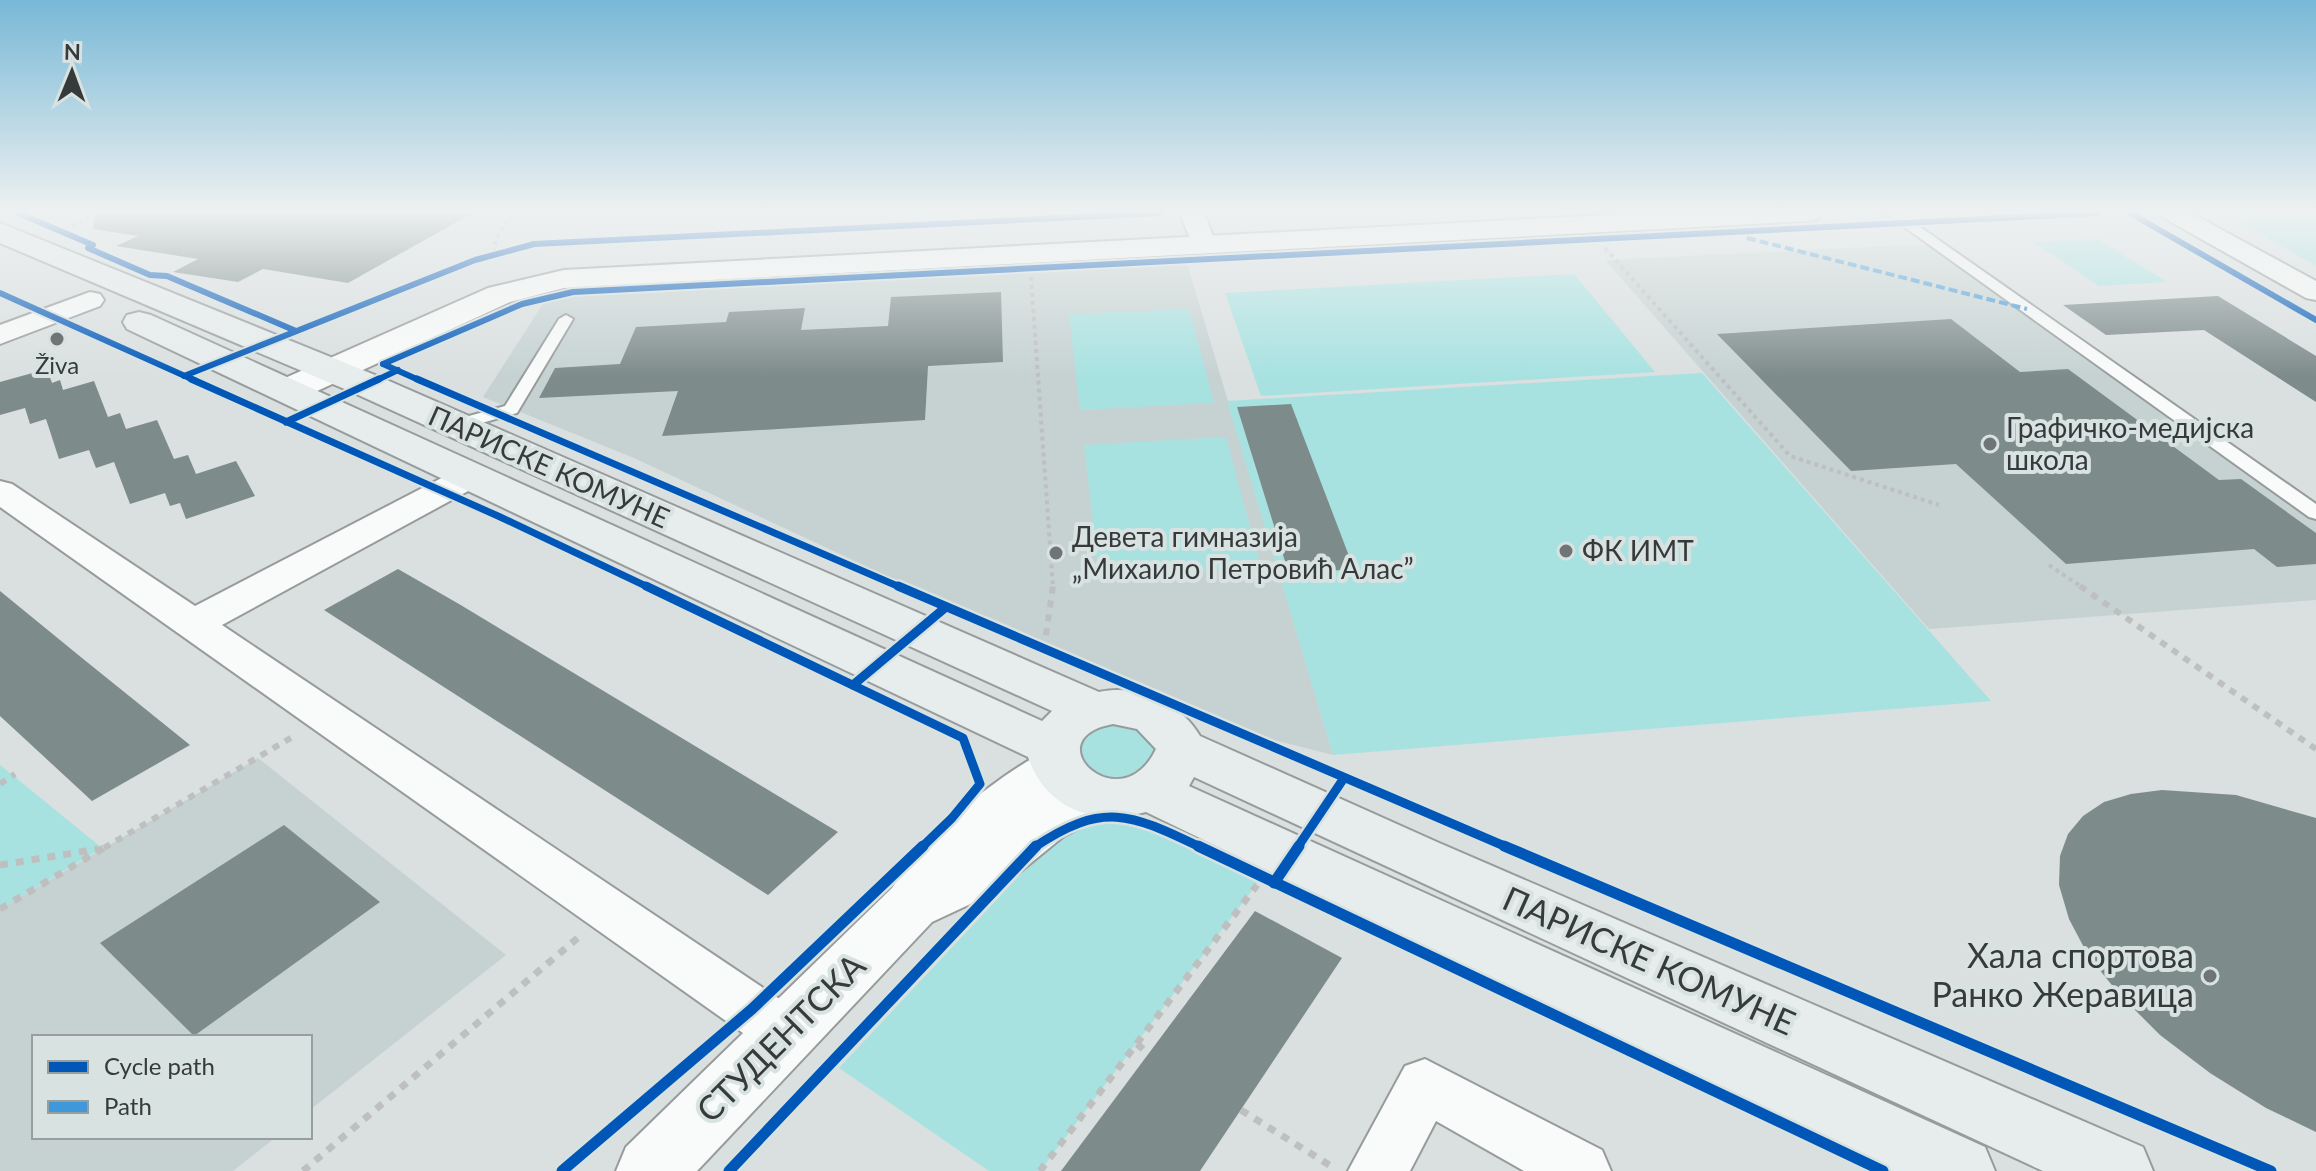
<svg xmlns="http://www.w3.org/2000/svg" width="2316" height="1171" font-family="Lato,sans-serif">
	<style>
		.built { fill: #c6d2d2 }
		.green { fill: #a7e2e1 }
		.building { fill: #7e8b8b }
		.lines { fill: none; stroke-linecap: round; stroke-linejoin: round }
		.service-casing { stroke: #979b9b; stroke-width: 4 }
		.minor-casing { stroke: #979b9b; stroke-width: 4 }
		.tertiary-casing { stroke: #979b9b; stroke-width: 4 }
		.secondary-casing { stroke: #979b9b; stroke-width: 4 }
		.path-far2 { stroke: #bebfbf; stroke-width: 4; stroke-dasharray: 4 4; stroke-linecap: butt }
		.path-far1 { stroke: #bebfbf; stroke-width: 6; stroke-dasharray: 7 7; stroke-linecap: butt }
		.path { stroke: #bebfbf; stroke-width: 7; stroke-dasharray: 8 8; stroke-linecap: butt }
		.service { fill: #f9fafa; fill-rule: evenodd }
		.minor { fill: #f9fafa; fill-rule: evenodd }
		.tertiary { fill: #f9fafa; fill-rule: evenodd }
		.secondary { fill: #e7ecec; fill-rule: evenodd }
		.quiet { stroke: #3e98d9; stroke-width: 4; stroke-dasharray: 9 4; stroke-linecap: butt }
		.cycleway-far3-casing { stroke: #d7e2e1; stroke-width: 10 }
		.cycleway-far2-casing { stroke: #d7e2e1; stroke-width: 11 }
		.cycleway-far1-casing { stroke: #d7e2e1; stroke-width: 14 }
		.cycleway-casing { stroke: #d7e2e1; stroke-width: 16 }
		.cycleway-far3 { stroke: #0057b8; stroke-width: 6 }
		.cycleway-far2 { stroke: #0057b8; stroke-width: 7 }
		.cycleway-far1 { stroke: #0057b8; stroke-width: 9 }
		.cycleway { stroke: #0057b8; stroke-width: 11 }
		.poi-dot { fill: #6f7474; stroke: #d7e2e1; stroke-width: 3 }
		.labels { text-anchor: middle; stroke-width: 8; stroke-linejoin: round; paint-order: stroke }
		.far-poi-label { font-size: 24px; fill: #363a3a; stroke: #d7e2e1 }
		.poi-label { font-size: 28px; fill: #363a3a; stroke: #d7e2e1; text-anchor: start }
		.street-label { font-size: 28px; fill: #363a3a; stroke: #d7e2e1 }
		.near-poi-label { font-size: 34px; fill: #363a3a; stroke: #d7e2e1; text-anchor: end }
		.near-street-label { font-size: 34px; fill: #363a3a; stroke: #d7e2e1 }
	</style>
	<rect width="100%" height="100%" fill="#dadfdf"/>
	<g class="built">
		<polygon points="1931,244 2316,515 2316,600 1929,629 1605,260"/>
		<polygon points="1187,263 1333,755 1223,727 1044,649 634,458 483,397 548,296 1030,268"/>
		<polygon points="258,758 506,955 310,1110 310,1037 34,1037 34,1137 276,1137 233,1171 0,1171 0,909"/>
	</g>
	<g class="green">
		<polygon points="2248,213 2316,213 2316,266 2239,222 2251,216"/>
		<polygon points="2097,239 2167,282 2099,286 2033,242"/>
		<polygon points="1574,274 1655,372 1261,396 1225,293"/>
		<polygon points="1189,309 1214,403 1080,410 1069,314"/>
		<polygon points="1702,373 1991,701 1333,755 1227,401"/>
		<polygon points="1226,437 1261,568 1099,579 1084,445"/>
		<polygon points="1093,722 1151,725 1168,752 1123,789 1070,761"/>
		<polygon points="0,765 102,848 0,909"/>
		<polygon points="1096,820 1137,823 1262,877 1040,1171 989,1171 839,1068 1050,843"/>
	</g>
	<g class="building">
		<polygon points="95,213 473,213 348,283 263,269 238,282 173,272 198,259 116,246 138,236 93,229"/>
		<polygon points="1001,292 1003,362 928,366 925,420 662,436 678,391 539,398 555,368 620,364 636,327 726,322 729,312 805,308 801,330 888,326 891,297"/>
		<polygon points="2218,296 2316,356 2316,402 2204,330 2106,335 2063,305"/>
		<polygon points="1951,319 2020,372 2068,369 2219,480 2241,479 2316,533 2316,564 2277,567 2254,549 2066,564 1956,464 1851,471 1717,334"/>
		<polygon points="47,369 52,383 60,380 63,390 94,381 108,417 120,413 126,429 157,420 174,459 188,455 196,474 236,461 255,496 186,519 180,503 170,506 165,493 130,504 114,462 96,468 89,450 59,459 46,419 30,424 25,408 0,415 0,382"/>
		<polygon points="1291,404 1354,569 1289,574 1237,407"/>
		<polygon points="398,569 459,604 838,832 768,895 324,610"/>
		<polygon points="0,591 82,658 190,745 92,801 0,716"/>
		<polygon points="2162,790 2236,795 2316,818 2316,1132 2266,1108 2210,1073 2160,1035 2120,995 2089,957 2069,919 2059,885 2060,856 2068,834 2083,816 2104,802 2131,794"/>
		<polygon points="284,825 380,902 194,1036 100,943"/>
		<polygon points="1255,911 1342,958 1200,1171 1061,1171"/>
	</g>
	<g class="lines">
		<defs>
			<g id="service">
				<polygon points="1885,213 1900,213 2316,504 2316,519 2309,517"/>
				<polygon points="566,315 573,319 517,413 457,430 451,429 449,425 451,421 505,406 559,319"/>
			</g>
			<g id="minor">
				<polygon points="1180,213 1204,213 1216,244 1212,249 1194,249"/>
				<polygon points="2161,213 2191,213 2316,281 2316,300 2306,298 2164,218"/>
				<polygon points="90,292 100,294 104,300 100,306 0,344 0,325"/>
				<polygon points="469,467 481,470 486,477 481,484 222,625 805,1016 813,1033 805,1050 786,1057 767,1050 0,507 0,481 12,484 195,606 457,470"/>
				<polygon points="1425,1059 1602,1150 1611,1171 1524,1171 1436,1121 1410,1171 1348,1171 1405,1066"/>
			</g>
			<g id="tertiary">
				<polygon points="1643,213 1821,213 1817,219 1807,221 564,288 510,302 302,398 289,401 276,398 271,390 276,382 488,288 564,270"/>
				<path d="M1055,748L1073,754L1081,767L1066,786L1096,776L1115,782L1122,796L1115,810L1064,836L994,893L932,922L697,1171H616L626,1147L892,888C901,875 910,860 921,848C943,820 1022,758 1055,748Z"/>
			</g>
			<path id="secondary" d="M0,223L380,377L1099,692C1139,684 1180,702 1200,736L1437,842L2143,1147L2153,1171H2043L1194,777L1189,786L1985,1147L1995,1171H1887L1146,812C1095,826 1046,810 1028,757L127,329L123,322L127,315L139,312L151,315L1042,721L1052,711L354,393L0,243ZM1113,724L1137,729L1156,749C1121,823 1032,739 1113,724Z"/>
		</defs>
		<use href="#service" class="service-casing"/>
		<use href="#minor" class="minor-casing"/>
		<use href="#tertiary" class="tertiary-casing"/>
		<use href="#secondary" class="secondary-casing"/>
		<g class="path-far2">
			<polyline points="64,229 104,213"/>
			<polyline points="1605,248 1790,456 1939,505"/>
			<polyline points="495,253 495,241 513,213"/>
			<polyline points="1031,277 1053,588"/>
			<polyline points="2049,565 2083,588"/>
		</g>
		<g class="path-far1">
			<polyline points="2080,586 2316,749"/>
			<polyline points="1044,649 1053,586"/>
			<polyline points="0,784 15,774"/>
			<polyline points="104,848 294,736"/>
		</g>
		<g class="path">
			<polyline points="0,865 98,849"/>
			<polyline points="0,909 107,846"/>
			<polyline points="1137,1044 1149,1054"/>
			<polyline points="1241,1110 1334,1168"/>
			<polyline points="303,1171 580,936"/>
			<polyline points="1040,1171 1257,885"/>
		</g>
		<use href="#service" class="service"/>
		<use href="#minor" class="minor"/>
		<use href="#tertiary" class="tertiary"/>
		<use href="#secondary" class="secondary"/>
		<polyline class="quiet" points="1747,238 2027,309"/>
		<defs>
			<g id="cycleway-far3">
				<polyline points="18,213 93,245 88,248 150,275 167,276 296,331"/>
				<polyline points="2130,213 2316,320"/>
				<polyline points="0,293 196,381"/>
				<polyline points="383,364 421,381"/>
				<polyline points="383,364 522,304 573,292 2099,213"/>
				<polyline points="184,376 475,260 534,244 1159,213"/>
				<polyline points="375,381 398,370"/>
			</g>
			<g id="cycleway-far2">
				<polyline points="191,379 498,516 650,588"/>
				<polyline points="417,379 902,588"/>
				<polyline points="286,422 379,379"/>
			</g>
			<g id="cycleway-far1">
				<polyline points="646,586 963,738 980,784 952,818 921,848"/>
				<polyline points="898,586 1509,848"/>
				<polyline points="853,685 946,607"/>
				<path d="M1033,848C1104,800 1131,814 1202,848"/>
				<polyline points="1297,848 1344,778"/>
			</g>
			<g id="cycleway">
				<polyline points="1198,846 1883,1171"/>
				<polyline points="1504,846 2271,1171"/>
				<polyline points="1274,883 1299,846"/>
				<polyline points="562,1171 752,1009 923,846"/>
				<polyline points="729,1171 1036,846"/>
			</g>
		</defs>
		<use href="#cycleway-far3" class="cycleway-far3-casing"/>
		<use href="#cycleway-far2" class="cycleway-far2-casing"/>
		<use href="#cycleway-far1" class="cycleway-far1-casing"/>
		<use href="#cycleway" class="cycleway-casing"/>
		<use href="#cycleway-far3" class="cycleway-far3"/>
		<use href="#cycleway-far2" class="cycleway-far2"/>
		<use href="#cycleway-far1" class="cycleway-far1"/>
		<use href="#cycleway" class="cycleway"/>
	</g>
	<linearGradient id="sky" x2="0" y2="1"><stop stop-color="#78b8d6"/><stop offset="0.56" stop-color="#eef1f1"/><stop offset="1" stop-color="#eef1f1" stop-opacity="0"/></linearGradient>
	<rect width="2316" height="377" fill="url(#sky)"/>
	<g class="poi-dot">
		<circle cx="57" cy="339" r="8"/>
		<circle cx="1990" cy="444" r="8"/>
		<circle cx="1566" cy="551" r="8"/>
		<circle cx="1056" cy="553" r="8"/>
		<circle cx="2210" cy="976" r="8"/>
	</g>
	<g class="labels">
		<g class="far-poi-label">
			<text x="57" y="374">Živa</text>
		</g>
		<g class="poi-label">
			<text x="2006" y="438">Графичко-медијска<tspan x="2006" dy="32">школа</tspan></text>
			<text x="1072" y="547">Девета гимназија<tspan x="1072" dy="32">„Михаило Петровић Алас”</tspan></text>
			<text x="1582" y="561">ФК ИМТ</text>
		</g>
		<g class="street-label">
			<text transform="translate(549 467) rotate(24)" y="10">ПАРИСКЕ КОМУНЕ</text>
		</g>
		<g class="near-poi-label">
			<text x="2194" y="968">Хала спортова<tspan x="2194" dy="39">Ранко Жеравица</tspan></text>
		</g>
		<g class="near-street-label">
			<text transform="translate(1649 961) rotate(24)" y="12">ПАРИСКЕ КОМУНЕ</text>
			<text transform="translate(781 1038) rotate(-45)" y="12">СТУДЕНТСКА</text>
		</g>
	</g>
	<rect x="32" y="1035" width="280" height="104" fill="#d7e2e1" stroke="#979f9e" stroke-width="2"/>
	<rect x="48" y="1061" width="40" height="12" fill="#0057b8" stroke="#979f9e" stroke-width="2"/>
	<text x="104" y="1075" font-size="24" fill="#363a3a">Cycle path</text>
	<rect x="48" y="1101" width="40" height="12" fill="#3e98d9" stroke="#979f9e" stroke-width="2"/>
	<text x="104" y="1115" font-size="24" fill="#363a3a">Path</text>
	<g transform="translate(72 72) rotate(1)" stroke="#d7e2e1" stroke-width="6" paint-order="stroke">
	<path d="M0-6L14 30L0 20L-14 30Z" fill="#363a3a"/>
	<text y="-12" font-size="22" font-weight="bold" text-anchor="middle" fill="#363a3a">N</text>
	</g>
</svg>
